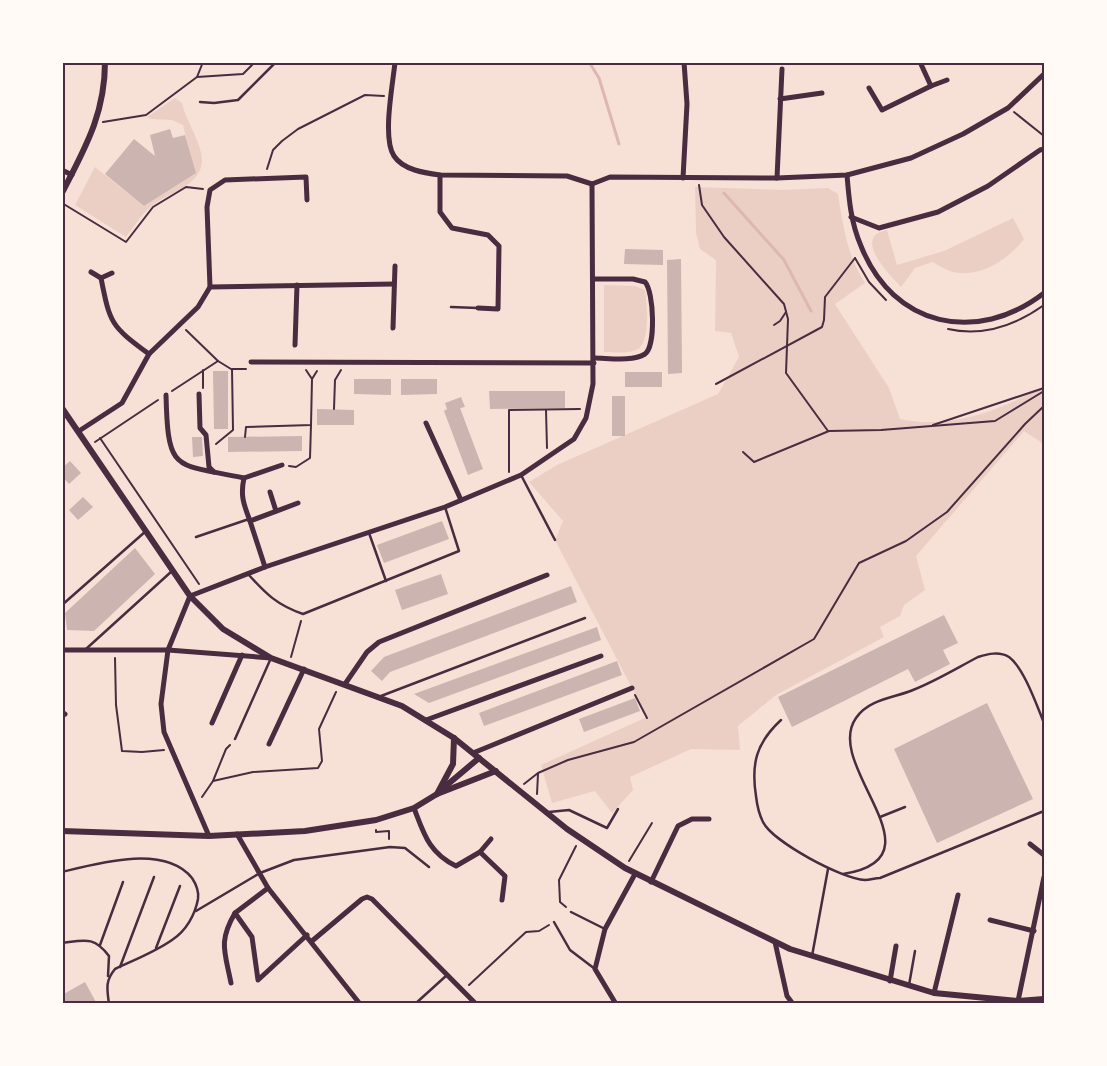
<svg xmlns="http://www.w3.org/2000/svg" width="1107" height="1066" font-family="'Fira Sans',sans-serif">
	<style>
		.green { fill: #ebcfc5 }
		.lines { fill: none; stroke-linecap: round; stroke-linejoin: round }
		.stream { stroke: #dcb8b0; stroke-width: 3 }
		.building { fill: #ccb4b1 }
		.path { stroke: #4a2c40; stroke-width: 2 }
		.service { stroke: #4a2c40; stroke-width: 2.5 }
		.minor { stroke: #4a2c40; stroke-width: 5 }
		.tertiary { stroke: #4a2c40; stroke-width: 6 }
		.neatline { fill: none; stroke: #4a2c40; stroke-width: 2 }
	</style>
	<rect width="100%" height="100%" fill="#f7e1d7"/>
	<g class="green">
		<path d="M175,98L182,103C186,121 202,143 202,161C201,188 163,193 147,210C139,218 133,228 126,237L75,205L95,167L144,206L195,173L183,125L172,120L151,119L147,117Z"/>
		<path d="M695,187L783,190L828,188L838,194C843,226 847,255 865,283L835,304L889,388L900,419C950,430 1001,410 1044,386V440L1042,443L1024,431L916,556L925,590L904,605L900,616L880,627L884,637L776,695L738,726L740,750L691,749L630,777L633,790L612,813L595,791L552,803L541,765L647,717L555,540L563,521L529,482L557,465L718,394L739,357L731,333L715,331L716,260L700,249L696,232Z"/>
		<path d="M1013,218L1024,239C1008,260 978,280 950,271C944,269 938,265 933,262L915,268L901,287C890,275 851,237 887,230L897,265L944,251Z"/>
		<path d="M604,285L635,286L645,290C647,303 651,345 636,350C626,354 614,352 604,352Z"/>
	</g>
	<g class="lines">
		<g class="stream">
			<polyline points="589,62 599,78 619,144"/>
			<polyline points="724,193 784,260 811,311"/>
		</g>
	</g>
	<g class="building">
		<polygon points="170,129 173,138 185,135 196,173 144,206 105,174 134,139 155,156 150,135"/>
		<polygon points="625,249 663,250 663,265 624,264"/>
		<polygon points="681,259 682,373 668,374 667,260"/>
		<polygon points="213,371 228,371 228,429 214,429"/>
		<rect x="625" y="372" width="37" height="15"/>
		<polygon points="354,379 391,379 391,395 354,394"/>
		<polygon points="401,379 437,379 437,394 401,395"/>
		<polygon points="489,391 565,391 565,408 490,409"/>
		<rect x="612" y="396" width="13" height="40"/>
		<polygon points="461,397 465,407 460,408 483,469 468,475 444,411 447,409 445,403"/>
		<polygon points="317,409 354,410 354,425 317,425"/>
		<polygon points="302,436 302,451 228,452 228,437"/>
		<polygon points="192,437 202,437 203,456 193,457"/>
		<polygon points="70,461 81,473 69,484 62,476 62,468"/>
		<polygon points="83,497 93,507 78,520 69,510"/>
		<polygon points="442,521 449,539 384,563 377,545"/>
		<polygon points="135,548 155,574 94,631 67,630 65,613"/>
		<polygon points="441,574 448,594 402,610 395,590"/>
		<polygon points="571,586 577,602 390,672 382,681 371,671 384,657"/>
		<polygon points="944,615 958,643 943,650 950,664 915,682 908,669 792,727 778,697"/>
		<polygon points="597,627 601,640 429,703 414,694"/>
		<polygon points="617,661 622,675 484,726 479,713"/>
		<polygon points="635,698 640,711 584,732 579,719"/>
		<polygon points="987,703 1033,799 937,843 894,749"/>
		<polygon points="85,982 97,1004 62,1004 62,995"/>
	</g>
	<g class="lines">
		<g class="path">
			<polyline points="197,77 203,62"/>
			<polyline points="1014,112 1044,136"/>
			<polyline points="103,122 146,115 197,77 243,74 255,62"/>
			<polyline points="267,169 273,150 282,141 298,129 365,95 384,96"/>
			<polyline points="699,185 702,205 724,237 784,304 788,319 786,373 828,431"/>
			<polyline points="62,203 126,242 153,207 186,187 203,189"/>
			<polyline points="855,258 869,282 886,300"/>
			<polyline points="774,325 780,321 786,312"/>
			<path d="M948,329C984,337 1016,325 1044,305"/>
			<polyline points="186,330 218,361 231,369"/>
			<polyline points="203,370 203,388"/>
			<polyline points="312,379 317,371"/>
			<polyline points="716,384 822,327 824,320 825,297 855,258"/>
			<polyline points="172,391 218,361"/>
			<polyline points="334,409 335,380 341,370"/>
			<polyline points="546,410 547,448"/>
			<polyline points="933,425 1044,388"/>
			<polyline points="245,437 246,427 311,425 312,379 306,370"/>
			<polyline points="100,438 199,584"/>
			<polyline points="95,442 158,400"/>
			<polyline points="216,444 233,430 232,369 246,369"/>
			<polyline points="743,452 754,462 829,431 881,430 995,421 1044,391"/>
			<polyline points="289,466 296,467 310,458 311,425"/>
			<polyline points="509,472 509,410 580,409"/>
			<polyline points="291,657 301,621"/>
			<polyline points="115,658 116,705 122,751 142,752 164,750"/>
			<polyline points="635,695 647,718"/>
			<polyline points="213,781 253,772 318,768 322,761 319,729 336,692"/>
			<polyline points="524,784 538,773 568,760 634,742 814,639 859,563 906,541 947,512 1025,424 1044,406"/>
			<polyline points="537,794 538,774"/>
			<polyline points="202,797 213,781 226,749 230,745"/>
			<polyline points="376,830 376,832 389,831 389,839"/>
			<polyline points="629,861 652,823"/>
			<polyline points="566,907 560,902 559,880 576,846"/>
			<polyline points="469,985 526,932 539,931 549,925"/>
		</g>
		<g class="service">
			<polyline points="200,102 214,103 238,100 276,62"/>
			<polyline points="451,307 478,308"/>
			<polyline points="521,475 555,540"/>
			<polyline points="369,533 386,581"/>
			<polyline points="196,537 249,519"/>
			<path d="M248,574C266,594 277,605 303,614L459,551L445,507"/>
			<polyline points="62,605 146,531"/>
			<polyline points="86,649 172,571"/>
			<polyline points="381,696 585,618"/>
			<path d="M781,720C756,743 751,764 756,796C757,805 759,814 763,822C773,842 842,879 865,880C870,880 875,878 880,878L1044,811"/>
			<polyline points="235,739 271,658"/>
			<polyline points="549,812 569,810 607,828 618,809"/>
			<polyline points="880,817 905,807"/>
			<path d="M62,872C98,863 165,844 192,878C196,884 199,892 198,899C195,915 186,931 172,940C155,952 134,960 115,969C105,981 107,989 109,1004"/>
			<path d="M843,874C947,858 822,766 856,718C869,699 894,698 913,690C936,681 957,668 978,657C988,654 999,651 1009,657C1024,668 1037,706 1044,723"/>
			<polyline points="196,911 260,873 294,860 390,847 405,848 429,867"/>
			<polyline points="571,912 605,929"/>
			<polyline points="554,922 570,950 595,969"/>
			<path d="M62,943C85,940 94,936 109,956L108,976"/>
			<polyline points="100,945 123,882"/>
			<polyline points="156,948 180,886"/>
			<polyline points="812,956 828,869"/>
			<polyline points="120,967 154,877"/>
			<polyline points="909,985 915,951"/>
			<polyline points="415,1004 447,975"/>
		</g>
		<g class="minor">
			<path d="M395,62C393,84 382,138 394,156C403,170 425,173 440,175L567,176L592,184"/>
			<polyline points="920,62 931,86"/>
			<polyline points="869,88 882,110 931,86 947,80"/>
			<polyline points="780,99 822,93"/>
			<polyline points="62,170 72,175"/>
			<polyline points="440,175 440,212 452,228 488,235 499,246 498,309 478,308"/>
			<path d="M847,175C849,200 851,223 861,246C893,327 977,345 1044,293"/>
			<polyline points="683,178 687,104 684,62"/>
			<polyline points="777,178 782,69"/>
			<polyline points="592,184 610,177 777,178 847,175 911,158 963,134 1008,108 1044,74"/>
			<polyline points="851,217 879,228 938,212 988,186 1040,150 1044,149"/>
			<polyline points="91,272 101,278"/>
			<path d="M112,273L101,278C110,324 111,326 149,354"/>
			<path d="M593,279H633L645,282C654,292 656,346 645,354C632,362 608,358 594,358"/>
			<polyline points="210,287 394,284"/>
			<polyline points="393,328 395,266"/>
			<polyline points="295,345 297,285"/>
			<polyline points="251,362 594,363"/>
			<polyline points="199,394 200,428 206,435 209,467 214,472"/>
			<path d="M166,395C168,474 174,463 244,478C240,496 244,505 250,521"/>
			<polyline points="426,423 461,500"/>
			<polyline points="79,431 122,403 149,354 198,307 210,287 207,207 210,190 225,180 306,177 307,200"/>
			<polyline points="244,478 282,465"/>
			<polyline points="270,492 276,511"/>
			<polyline points="265,567 250,521 298,503"/>
			<polyline points="62,650 168,650 271,658"/>
			<polyline points="345,684 367,652 379,642 547,575"/>
			<polyline points="62,712 65,714"/>
			<polyline points="426,720 601,656"/>
			<polyline points="212,723 242,655"/>
			<polyline points="269,744 304,669"/>
			<polyline points="473,753 632,688"/>
			<path d="M414,808C424,834 429,853 456,866L480,852L491,839"/>
			<polyline points="237,834 268,888 360,1004"/>
			<polyline points="209,836 164,732 161,704 168,650 190,596 265,567 445,507 521,475 574,439 586,418 593,384 592,184"/>
			<polyline points="1030,844 1044,855"/>
			<polyline points="480,852 505,876 502,900"/>
			<polyline points="651,882 678,826 692,819 709,819"/>
			<polyline points="268,888 235,913 252,937 258,980 307,935"/>
			<polyline points="990,920 1034,931"/>
			<polyline points="312,941 362,899 367,897 372,899 476,1004"/>
			<polyline points="775,942 787,996 793,1004"/>
			<polyline points="890,981 896,946"/>
			<path d="M231,983C225,952 218,942 235,913"/>
			<polyline points="934,993 958,895"/>
			<polyline points="1018,1001 1044,877"/>
			<polyline points="616,1004 595,969 605,929 635,874"/>
		</g>
		<g class="tertiary">
			<path d="M62,193C85,148 105,114 105,62"/>
			<polyline points="62,408 190,596 223,629 271,658 402,706 454,738 567,829 625,868 790,949 934,993 1018,1001 1044,999"/>
			<polyline points="441,790 479,758"/>
			<polyline points="437,794 453,764 454,738"/>
			<polyline points="62,831 209,836 305,831 376,820 414,808 437,794 496,771"/>
		</g>
	</g>
	<rect width="1107" height="1066" fill="none" stroke="#fffaf5" stroke-width="128"/>
	<rect x="64" y="64" width="979" height="938" class="neatline"/>
</svg>
